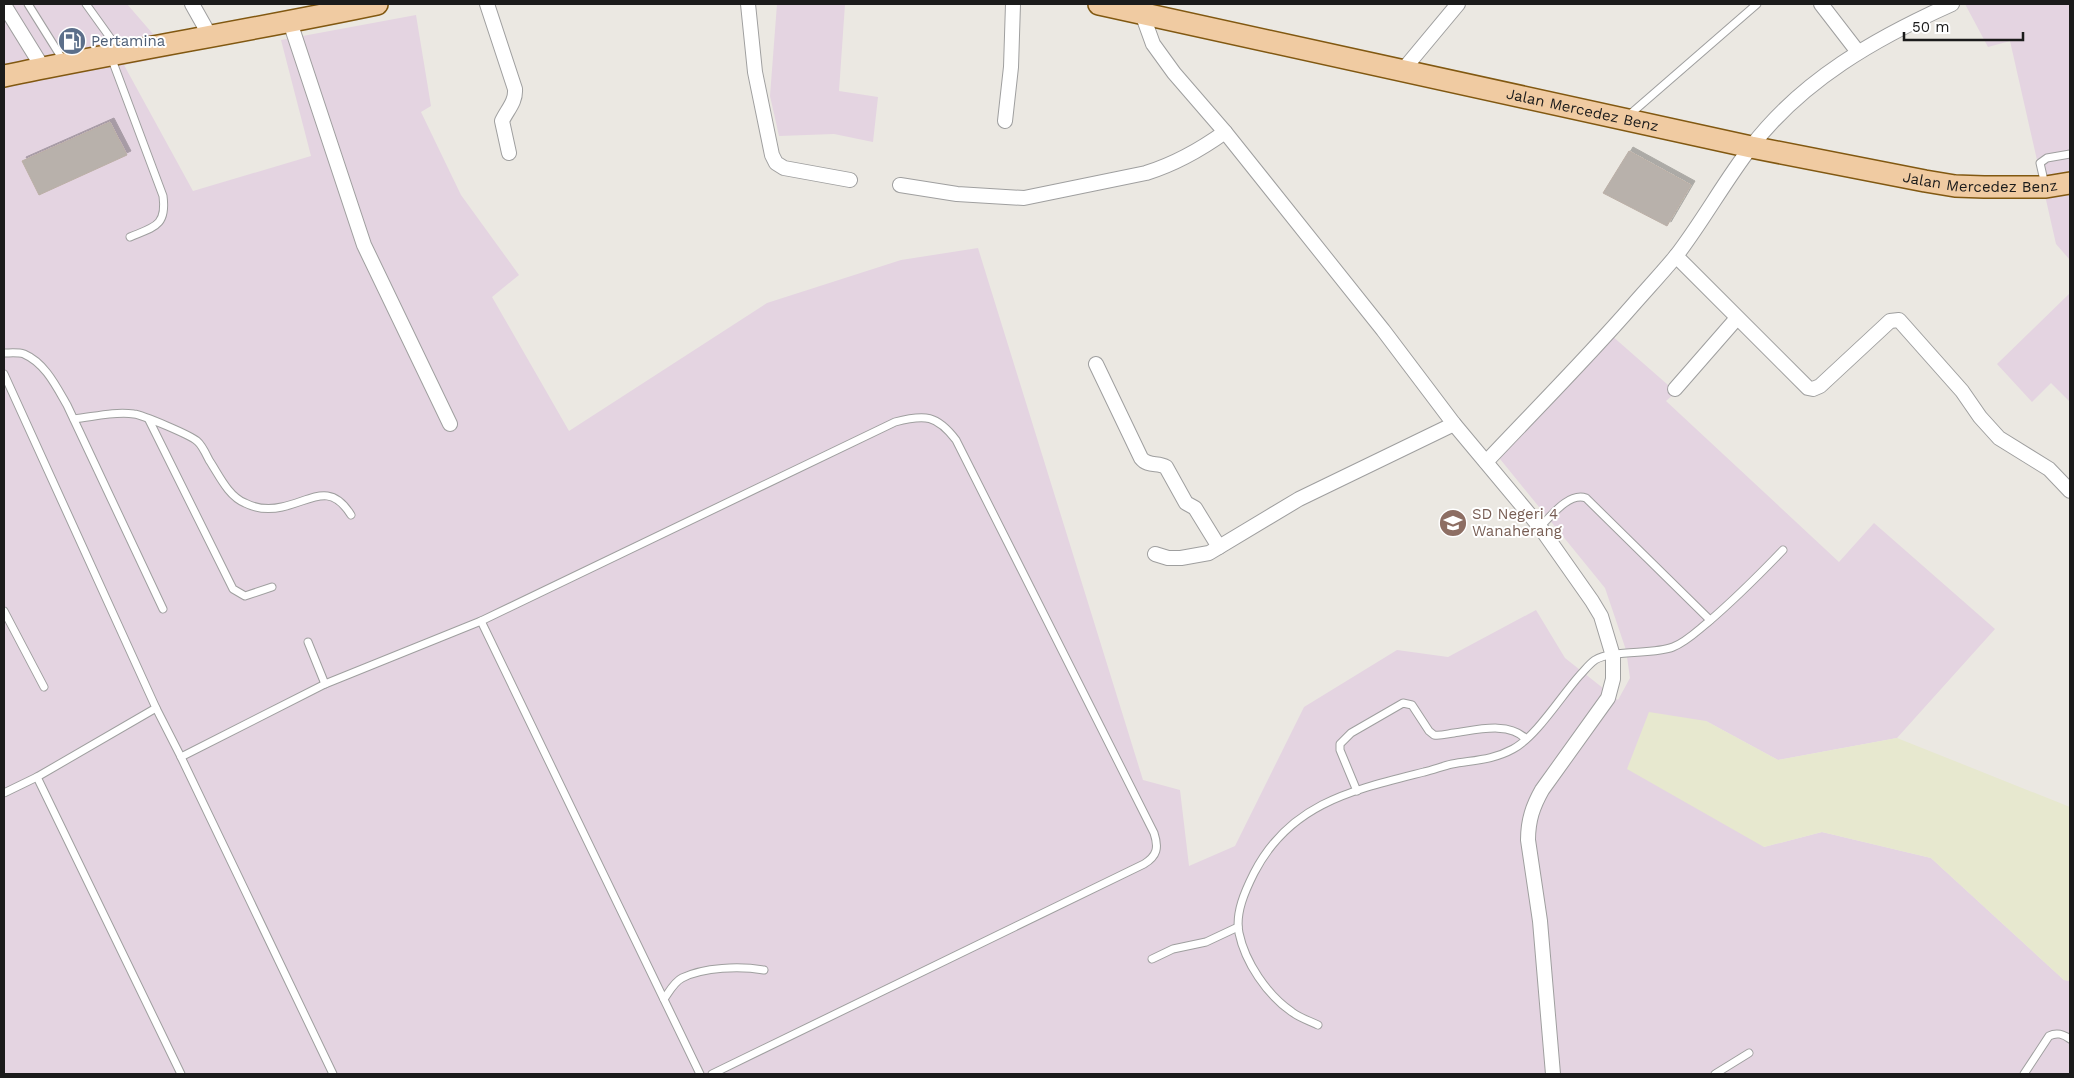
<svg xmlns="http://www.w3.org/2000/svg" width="2074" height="1078" font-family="'Work Sans',sans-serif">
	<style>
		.industrial { fill: #e4d4e1 }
		.farmland { fill: #e7e8cf }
		.building { fill: #b8b1ab; stroke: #bbafa6; filter: url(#shadow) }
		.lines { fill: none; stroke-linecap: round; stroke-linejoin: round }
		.service-casing { stroke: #9f9f9f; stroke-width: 9 }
		.minor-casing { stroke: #9f9f9f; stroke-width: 16 }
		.primary-casing { stroke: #815811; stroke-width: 24 }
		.service { stroke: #fff; stroke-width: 7 }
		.minor { stroke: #fff; stroke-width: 14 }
		.primary { stroke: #f0cba2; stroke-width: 21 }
		.labels { text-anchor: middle; stroke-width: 4; stroke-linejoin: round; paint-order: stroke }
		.service-label { font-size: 15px; fill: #4e5e75; stroke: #fff; text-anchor: start }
		.street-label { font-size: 15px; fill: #1b1b1b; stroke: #fff }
		.education-label { font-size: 15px; fill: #785e54; stroke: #fff; text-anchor: start }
	</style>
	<defs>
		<filter id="shadow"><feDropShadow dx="4" dy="-4" stdDeviation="0" flood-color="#0004"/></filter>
	</defs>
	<rect width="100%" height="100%" fill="#ebe8e2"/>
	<g class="industrial">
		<polygon points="4,4 127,4 172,56 124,65 193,191 311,156 281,40 416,15 431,106 421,112 461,195 519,275 492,297 569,431 767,303 901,260 978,248 1143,780 1180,790 1189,866 1235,846 1304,707 1397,650 1448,657 1536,610 1565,658 1618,700 1630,678 1626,650 1605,588 1496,454 1611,335 1676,392 1666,401 1839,562 1874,523 1995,629 1897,738 1778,760 1706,721 1764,847 1822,832 1931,858 2064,980 2070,981 2070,1074 4,1074"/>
		<polygon points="777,4 845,4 839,91 878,97 873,142 834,134 779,136 770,96"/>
		<polygon points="1965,4 2070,4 2070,260 2056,244 2010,41 1988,47"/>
		<polygon points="2070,293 2070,402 2051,383 2032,402 1997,364"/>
	</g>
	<polygon class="farmland" points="1649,712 1706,721 1778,760 1897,738 2070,807 2070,981 2064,980 1931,858 1822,832 1764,847 1627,769"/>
	<g class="building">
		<polygon points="110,122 127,155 39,195 22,161"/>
		<polygon points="1629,151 1691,185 1667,226 1603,193"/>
	</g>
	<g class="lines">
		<defs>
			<g id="service">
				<polyline points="28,4 63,60"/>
				<polyline points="86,4 119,50"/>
				<path d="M111,57L163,196C167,226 154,227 130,237"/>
				<polyline points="1628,116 1757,4"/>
				<polyline points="2045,185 2040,163 2047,158 2070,154"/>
				<path d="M4,353C10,353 18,352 24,354C45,363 56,386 67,405L163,609"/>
				<polyline points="4,374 156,708 37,777 4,793"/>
				<path d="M74,419C93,417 114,411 134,414C143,415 190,435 197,441C202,445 206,454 209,460C219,475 228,496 245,503C257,509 269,510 282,507C311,501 330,481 351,515"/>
				<polyline points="149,420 233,589 245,596 272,587"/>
				<path d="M1540,527C1551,516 1569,492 1586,498L1710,620"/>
				<polyline points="4,611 44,687"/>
				<polyline points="481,621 700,1074"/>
				<polyline points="308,642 325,684"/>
				<path d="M156,708L181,757L325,684L481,621L895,422C925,414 937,415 956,440L1154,833C1159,848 1157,856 1144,864L712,1074"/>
				<polyline points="181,757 333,1074"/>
				<polyline points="37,777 181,1074"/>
				<path d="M1357,791L1340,750V744L1351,733L1403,703L1412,705L1429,731L1434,735C1440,736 1447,734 1454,733C1476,730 1509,721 1526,739"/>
				<polyline points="1152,959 1173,949 1206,942 1238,927"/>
				<path d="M664,999C669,992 674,982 682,978C704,967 740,966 764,970"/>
				<path d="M1318,1025C1310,1021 1300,1018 1292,1012C1267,995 1245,962 1239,933C1235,913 1245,891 1254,873C1290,803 1353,790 1424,772C1433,770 1443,766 1452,764C1474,760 1493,760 1513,749C1537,736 1561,696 1580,675C1585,670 1589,664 1595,660C1613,649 1654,655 1673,647C1686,642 1697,631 1707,623C1734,600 1758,576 1783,550"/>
				<polyline points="1715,1074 1749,1053"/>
				<path d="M2024,1074L2049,1036C2057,1032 2063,1034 2070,1039"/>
			</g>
			<g id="minor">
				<polyline points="192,4 210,36"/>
				<path d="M487,4L515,89C516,102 507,110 502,121L509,153"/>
				<polyline points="748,4 755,72 772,155 776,163 784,168 850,180"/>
				<polyline points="1821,4 1858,52"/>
				<polyline points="4,5 43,68"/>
				<path d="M1140,8L1153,44L1174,73L1225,132L1383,330L1454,424L1540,527L1592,601L1601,616L1613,656V679L1608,698L1542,790C1533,806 1528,820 1528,840L1540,921L1553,1074"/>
				<polyline points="290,22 364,245 450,424"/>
				<polyline points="1403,70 1458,4"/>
				<polyline points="1005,121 1011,67 1013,4"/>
				<path d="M900,185L957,194L1024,198L1146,173C1175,164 1200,150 1225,132"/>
				<polyline points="1676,256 1808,388 1813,389 1820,386 1890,321 1899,320 1962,391 1980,417 1999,438 2049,469 2070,491"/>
				<path d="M1096,364L1141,458C1148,467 1158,462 1166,467L1186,503L1195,508L1219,547"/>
				<polyline points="1675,389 1737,318"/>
				<path d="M1486,462C1535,410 1586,359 1633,305C1647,289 1662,273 1676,256C1703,221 1724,182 1751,147C1802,80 1876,38 1952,4"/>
				<polyline points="1155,554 1168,558 1181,558 1209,553 1299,499 1454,424"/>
			</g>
			<g id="primary">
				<path id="s1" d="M1099,4L1751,147L1925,181L1955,186L1984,187H2046L2070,183"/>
				<path d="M4,76C128,50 253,30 377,4"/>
			</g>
		</defs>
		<use href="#service" class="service-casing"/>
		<use href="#minor" class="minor-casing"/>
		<use href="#primary" class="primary-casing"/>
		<use href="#service" class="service"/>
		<use href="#minor" class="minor"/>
		<use href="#primary" class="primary"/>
	</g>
	<defs>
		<symbol id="fuel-disc" viewBox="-11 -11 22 22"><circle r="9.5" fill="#5c6f8a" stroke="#fff"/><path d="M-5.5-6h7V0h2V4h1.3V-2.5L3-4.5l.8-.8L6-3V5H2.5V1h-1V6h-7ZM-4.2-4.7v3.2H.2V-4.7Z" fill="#fff"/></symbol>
		<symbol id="school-disc" viewBox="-11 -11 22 22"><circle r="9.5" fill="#8d6e63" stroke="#fff"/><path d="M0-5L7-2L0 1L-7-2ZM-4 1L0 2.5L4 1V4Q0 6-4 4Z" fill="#fff"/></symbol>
	</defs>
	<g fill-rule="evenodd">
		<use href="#fuel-disc" x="56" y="25" width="32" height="32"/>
		<use href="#school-disc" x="1437" y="507" width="32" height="32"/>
	</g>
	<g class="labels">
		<g class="service-label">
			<text x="91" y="46">Pertamina</text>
		</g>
		<g class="street-label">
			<text dy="5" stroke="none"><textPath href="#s1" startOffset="495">Jalan Mercedez Benz</textPath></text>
			<text dy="5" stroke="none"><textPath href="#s1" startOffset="900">Jalan Mercedez Benz</textPath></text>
		</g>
		<g class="education-label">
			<text x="1472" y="519">SD Negeri 4<tspan x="1472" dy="17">Wanaherang</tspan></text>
		</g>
	</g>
	<rect width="2074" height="1078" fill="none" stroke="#1b1b1b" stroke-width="10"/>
	<path d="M1904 32v8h119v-8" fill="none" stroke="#1b1b1b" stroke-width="2.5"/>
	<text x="1912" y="32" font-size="15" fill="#1b1b1b" stroke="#ffffff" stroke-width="4" paint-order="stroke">50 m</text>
</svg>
